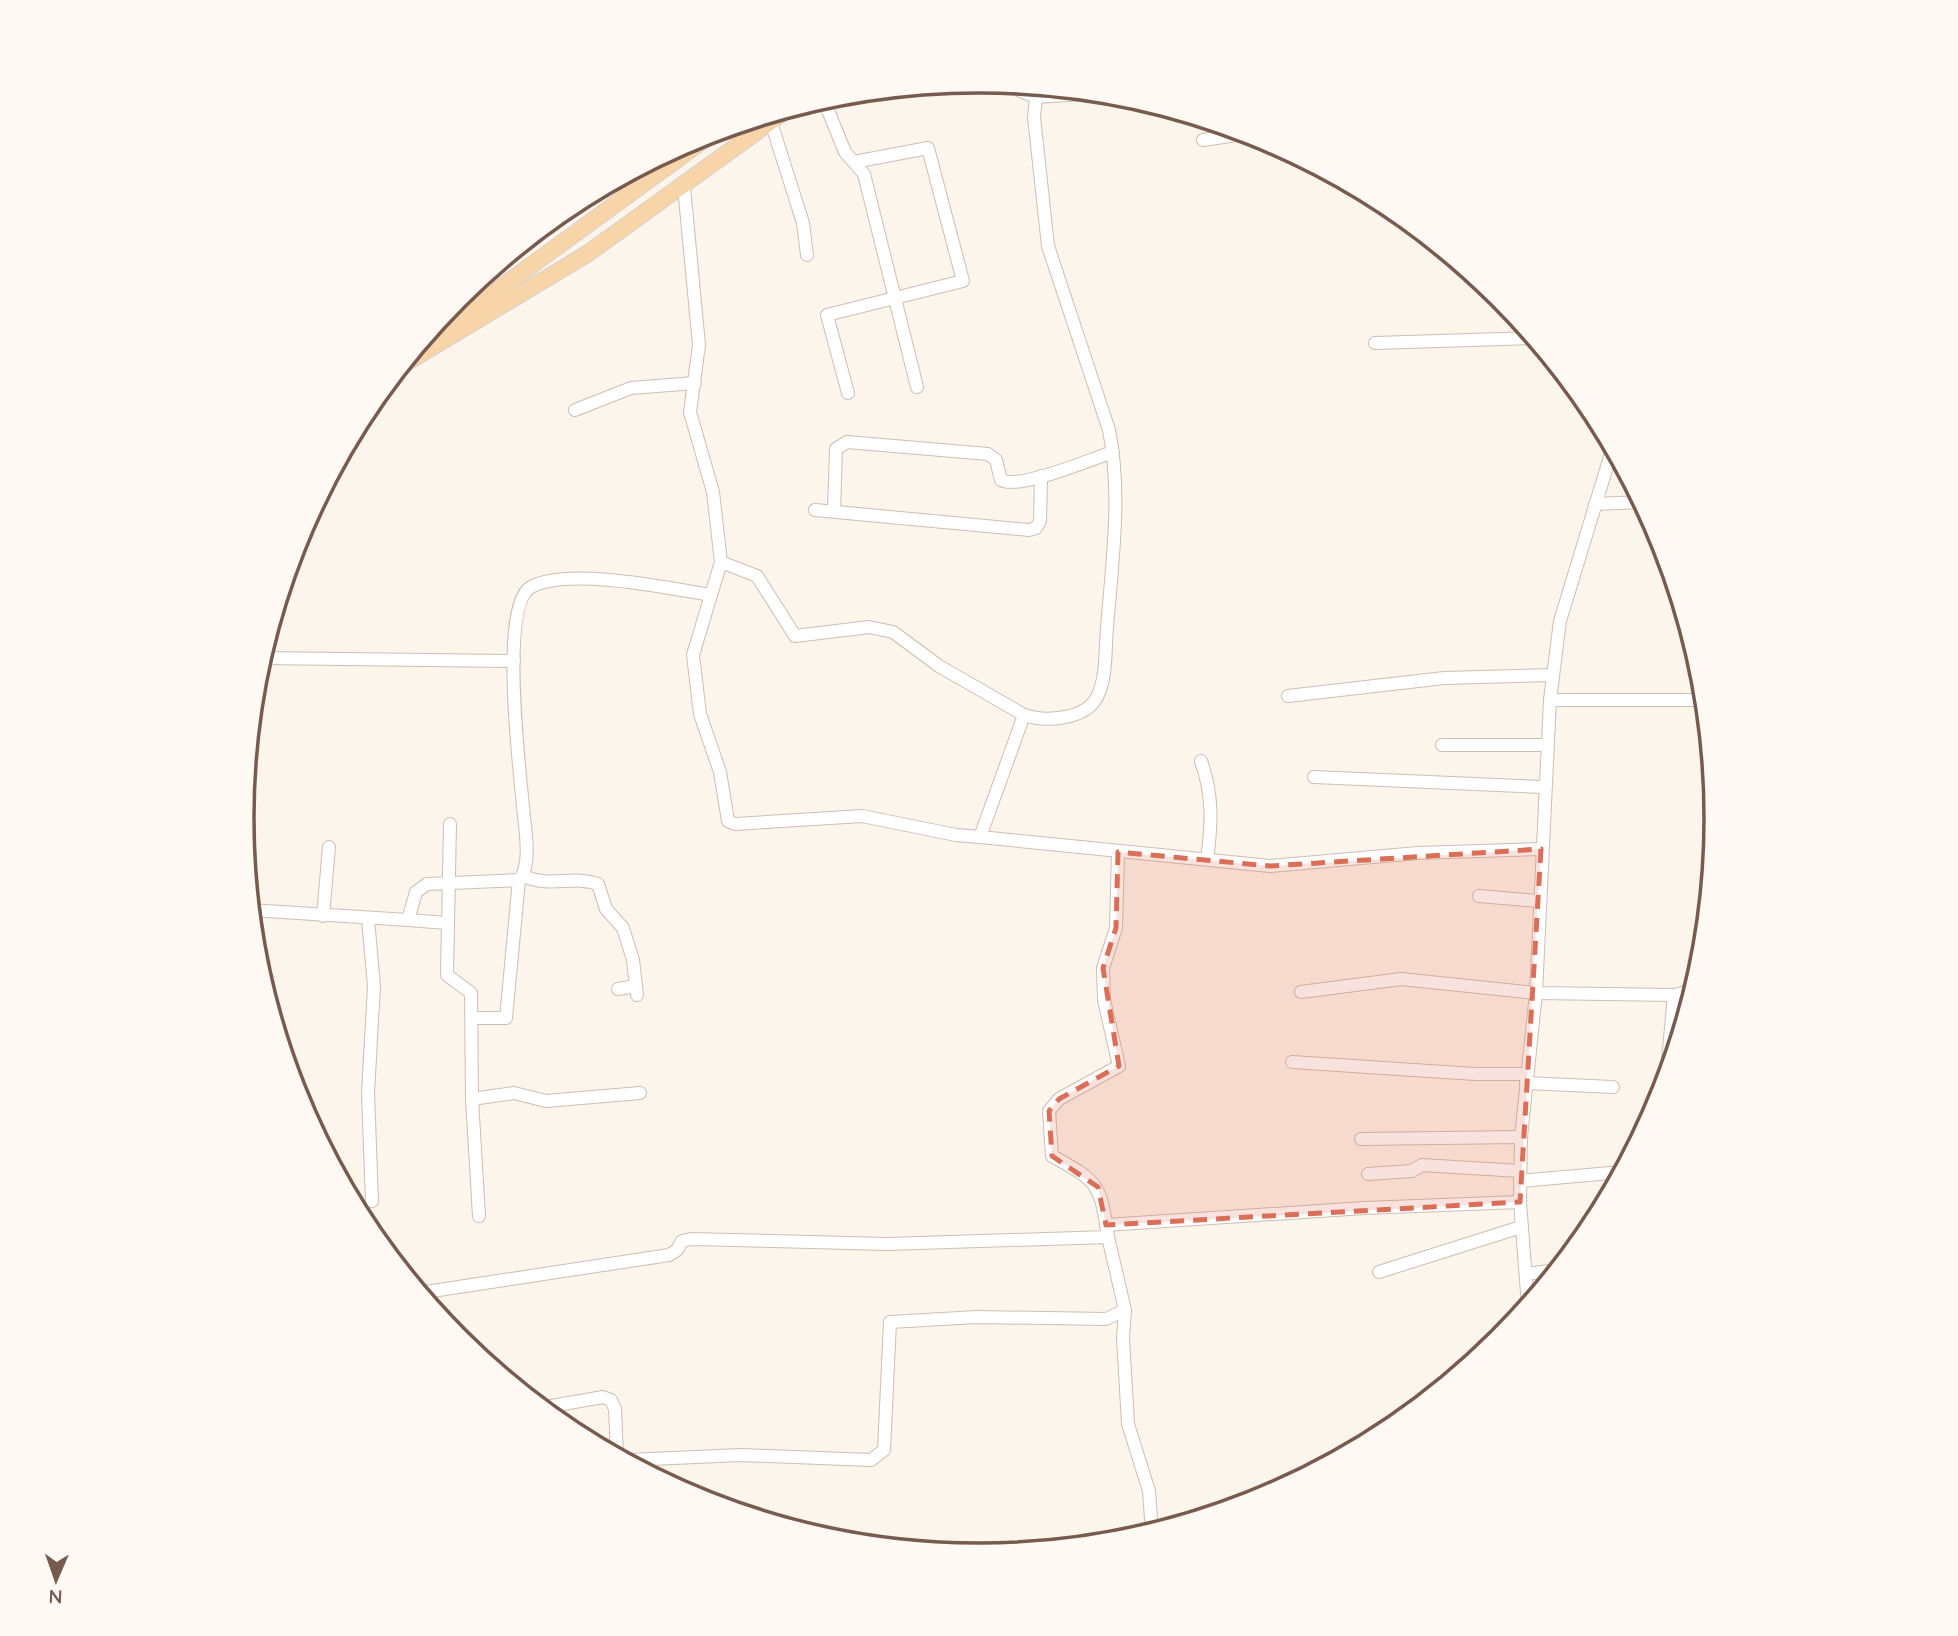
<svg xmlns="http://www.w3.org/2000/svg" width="1958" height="1636" font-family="Quicksand,sans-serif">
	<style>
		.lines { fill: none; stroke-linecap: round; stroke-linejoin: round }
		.minor-casing { stroke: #cfbdb1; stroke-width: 14 }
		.major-casing { stroke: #d9d1ce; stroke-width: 18 }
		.minor { stroke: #fff; stroke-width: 12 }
		.major { stroke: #f7d5a8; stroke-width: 16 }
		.marked { fill: #db6e57; fill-opacity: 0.2; stroke: #db6e57; stroke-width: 5; stroke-dasharray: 14 9; stroke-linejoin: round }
		.rim { fill: none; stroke: #785b4f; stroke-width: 3.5 }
	</style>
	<rect width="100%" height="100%" fill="#fcf5ec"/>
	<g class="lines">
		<defs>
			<g id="minor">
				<polyline points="1000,83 1036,97 1102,93"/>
				<polyline points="823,98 845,152 864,174 917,387"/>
				<polyline points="771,122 803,223 807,255"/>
				<polyline points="1203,140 1250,133"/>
				<polyline points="1375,343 1535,338"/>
				<polyline points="848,393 827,315 963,281 928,148 854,162"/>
				<polyline points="575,410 631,388 695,383"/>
				<polyline points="1595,504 1642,502"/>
				<polyline points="815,510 1029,530 1036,528 1040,521 1041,476"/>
				<path d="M834,511L836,449L847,442L988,454L996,460L1001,480C1020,490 1091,459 1113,452"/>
				<polyline points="721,562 757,576 795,636 869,627 893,632 939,666 1024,715 980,837 1270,866 1418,853 1541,849"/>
				<polyline points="711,595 693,655 700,714 720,772 728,821 735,824 862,816 956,835 980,837"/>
				<polyline points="260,658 514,661"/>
				<polyline points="1288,696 1444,678 1552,675"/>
				<polyline points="1550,700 1705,700"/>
				<path d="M1024,715C1045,722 1085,720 1097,697C1107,678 1105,649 1107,628C1112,563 1122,494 1109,430L1048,246L1034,117L1036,97"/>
				<polyline points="1442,745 1547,745"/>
				<path d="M1201,761C1213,794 1212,824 1207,859"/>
				<polyline points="1314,777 1543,787"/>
				<polyline points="450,824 447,975 471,993 472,1099 479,1216"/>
				<path d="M523,876C552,888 573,875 598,884L606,909L623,928L633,960L637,995"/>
				<polyline points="1479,896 1539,901"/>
				<path d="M251,910L408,920L416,892L427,884L519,880C531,867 526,834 524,817C521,780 498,605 531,587C570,567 668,588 711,595L721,562L713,492L690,412L699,345L684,187"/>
				<polyline points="323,916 329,847"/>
				<polyline points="368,919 374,986 368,1093 372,1201"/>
				<polyline points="408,920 447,923"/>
				<polyline points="618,989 636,986"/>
				<polyline points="1301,992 1401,979 1536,993 1674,995 1666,1083"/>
				<polyline points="1674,995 1694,990"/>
				<polyline points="472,1018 506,1018 519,880"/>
				<polyline points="1292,1062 1475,1074 1527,1074"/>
				<polyline points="1526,1083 1613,1087"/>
				<polyline points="472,1099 514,1093 546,1101 640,1093"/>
				<polyline points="1361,1139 1521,1137"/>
				<polyline points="1368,1174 1412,1171 1422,1165 1520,1171"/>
				<polyline points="1520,1181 1622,1172"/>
				<polyline points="1106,1225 1365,1208 1520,1202"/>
				<polyline points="1379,1272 1521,1227"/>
				<polyline points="1526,1274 1558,1270"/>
				<path d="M419,1293L669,1255L677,1250L682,1241L691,1239L888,1244L1108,1237C1100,1183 1099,1182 1052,1156L1049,1111L1059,1099L1119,1066L1104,1000L1103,968L1116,928L1118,852"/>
				<polyline points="1528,1306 1520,1202 1521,1137 1536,993 1550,700 1560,621 1613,447"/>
				<polyline points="1125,1310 1123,1338 1128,1424 1149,1491 1152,1532"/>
				<polyline points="540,1408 603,1397 611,1400 615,1409 617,1455 628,1460 741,1455 871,1460 884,1450 890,1322 977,1317 1106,1319 1125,1310 1108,1237"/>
			</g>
			<g id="major">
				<polyline points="441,331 716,131"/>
				<polyline points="399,367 587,254 788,109"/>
			</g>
		</defs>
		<use href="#minor" class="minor-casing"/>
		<use href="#major" class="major-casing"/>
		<use href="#minor" class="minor"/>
		<use href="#major" class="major"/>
	</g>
	<path class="marked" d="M1541,849L1520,1202L1106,1225L1098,1187L1052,1156L1049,1111L1059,1099L1119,1066L1103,968L1116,928L1118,852L1270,866Z"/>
	<path d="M0 0H1958V1636H0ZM254 818a725 725 0 1 1 1450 0a725 725 0 1 1-1450 0Z" fill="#fef9f3" fill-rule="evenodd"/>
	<path class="rim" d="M254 818a725 725 0 1 1 1450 0a725 725 0 1 1-1450 0Z"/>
	<g transform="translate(56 1580) rotate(182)" stroke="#fef9f3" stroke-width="5" paint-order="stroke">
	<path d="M0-5L12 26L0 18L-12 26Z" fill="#785b4f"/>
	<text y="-10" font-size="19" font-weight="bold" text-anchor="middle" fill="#785b4f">N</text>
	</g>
</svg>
